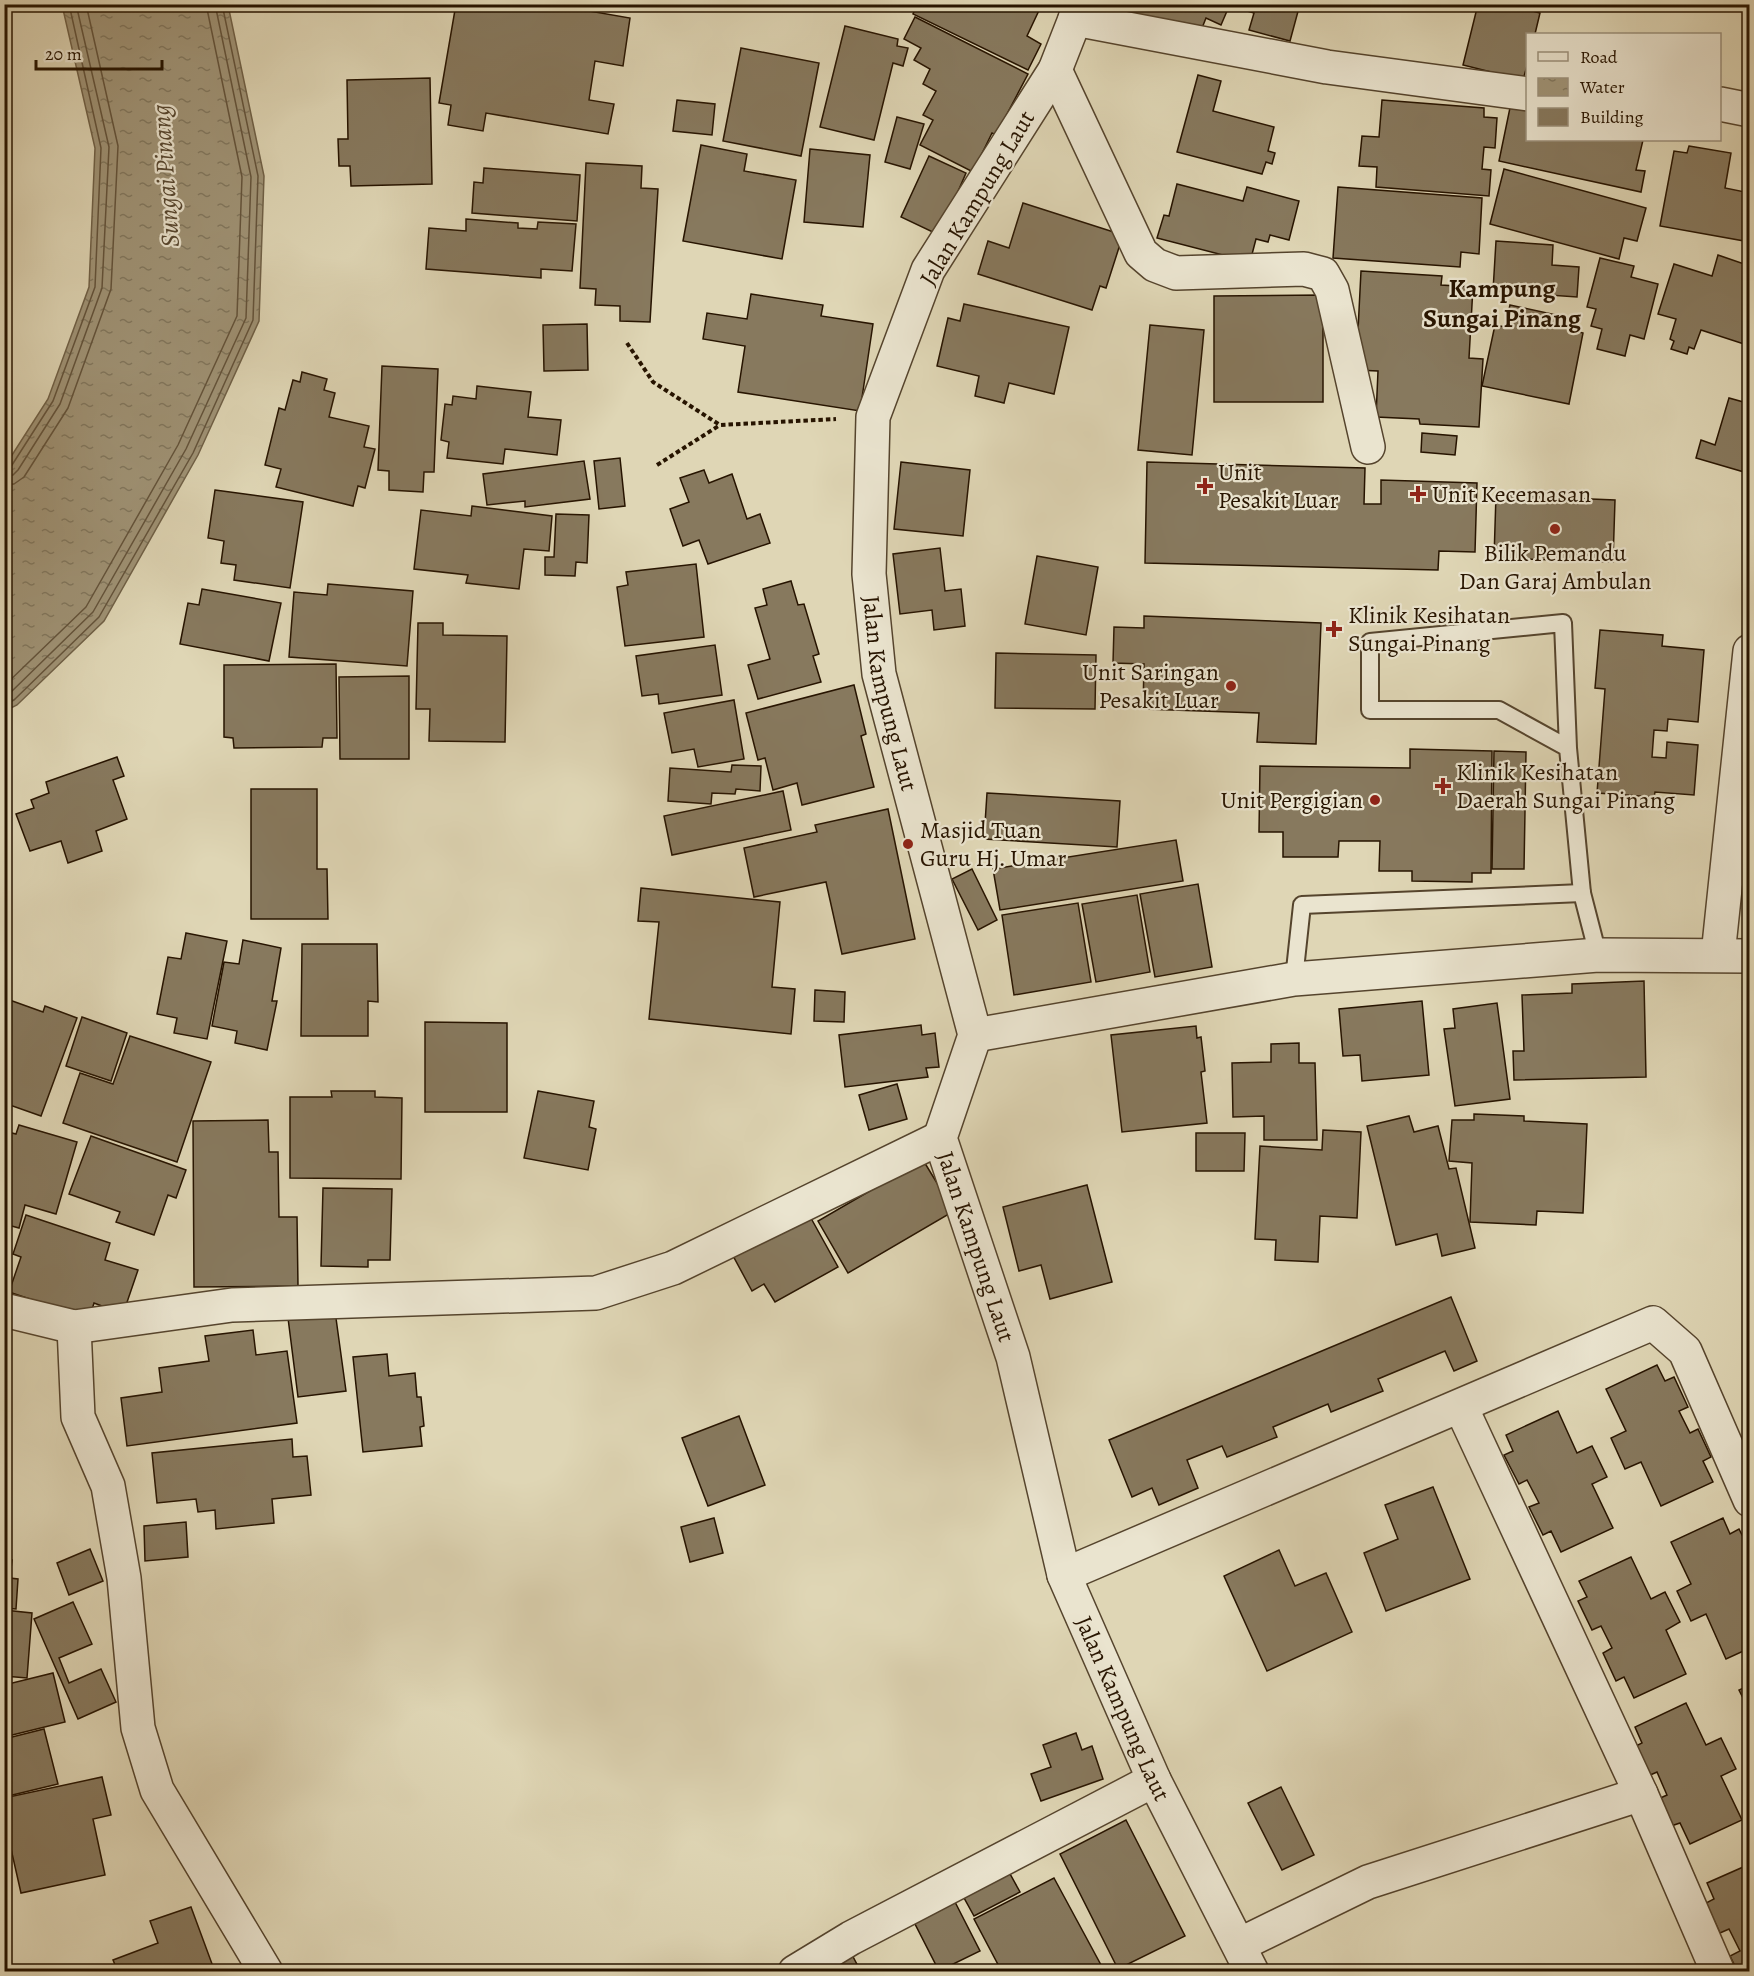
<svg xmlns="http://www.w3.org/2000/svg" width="1754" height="1976" font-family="Alegreya,serif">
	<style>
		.water { fill: url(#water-ripples); stroke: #706147; stroke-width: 1.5 }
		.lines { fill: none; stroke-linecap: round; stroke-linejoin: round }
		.shore { stroke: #64543c; stroke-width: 1.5 }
		.building { fill: #87795e; stroke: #271400; stroke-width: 1.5 }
		.service-casing { stroke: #55442d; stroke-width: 20 }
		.minor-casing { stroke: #55442d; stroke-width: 36 }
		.path { stroke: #271400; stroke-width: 4; stroke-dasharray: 4.5 3; stroke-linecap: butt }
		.service { stroke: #eae4cf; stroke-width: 16 }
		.minor { stroke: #eae4cf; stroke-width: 33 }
		.poi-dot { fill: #8f2418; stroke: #eae4cf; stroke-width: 2 }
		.labels { text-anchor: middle; stroke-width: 4.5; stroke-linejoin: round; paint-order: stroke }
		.street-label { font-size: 24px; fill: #271400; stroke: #eae4cf }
		.poi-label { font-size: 24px; fill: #271400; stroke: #eae4cf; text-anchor: start }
		.water-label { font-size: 26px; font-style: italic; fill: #574730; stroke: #eae4cf }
		.neighbourhood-label { font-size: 26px; font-weight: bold; fill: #271400; stroke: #eae4cf }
	</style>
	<defs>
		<pattern id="water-ripples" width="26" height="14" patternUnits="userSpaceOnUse" patternTransform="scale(1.5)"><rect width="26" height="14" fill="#a09477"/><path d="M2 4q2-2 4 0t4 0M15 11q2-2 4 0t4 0" fill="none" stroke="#82785f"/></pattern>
	</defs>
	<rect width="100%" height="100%" fill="#dfd6b5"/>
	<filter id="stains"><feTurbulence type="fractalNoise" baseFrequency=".00333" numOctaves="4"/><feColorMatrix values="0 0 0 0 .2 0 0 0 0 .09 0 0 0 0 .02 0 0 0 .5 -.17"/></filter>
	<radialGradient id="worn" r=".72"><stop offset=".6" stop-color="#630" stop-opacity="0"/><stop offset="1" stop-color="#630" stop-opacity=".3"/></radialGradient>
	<polygon class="water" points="62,5 228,5 264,176 259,321 198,455 104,621 17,705 5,711 5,466 48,399 89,287 95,148"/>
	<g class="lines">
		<g class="shore">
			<polyline points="4,468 12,465 53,401 95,287 101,148 69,4"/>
			<polyline points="4,476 13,475 18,470 60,404 102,288 109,147 76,4"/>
			<polyline points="4,485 14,484 24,477 68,408 111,289 118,146 86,4"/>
			<polyline points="4,686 86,607 178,445 237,316 242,177 206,4"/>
			<polyline points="4,696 10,693 93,612 186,449 246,318 251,177 215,4"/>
			<polyline points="4,705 14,700 99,617 193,453 253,320 258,176 222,4"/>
		</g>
	</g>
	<g class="building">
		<polygon points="456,4 549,4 630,18 623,66 595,61 589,100 614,104 608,134 486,113 483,131 448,125 451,105 439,103"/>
		<polygon points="917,4 932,4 938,8 940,4 1042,4 1027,36 1041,44 1028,70 913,14"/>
		<polygon points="1108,4 1230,4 1221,25 1206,18 1198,38 1144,23 1107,8"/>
		<polygon points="1238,4 1300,4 1290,41 1249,30 1254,13 1237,8"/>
		<polygon points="1478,4 1507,4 1540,13 1535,34 1528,34 1528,62 1523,80 1463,65"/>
		<polygon points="915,17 1028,74 996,135 992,133 973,172 920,145 933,120 923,115 936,91 923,84 930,69 914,60 921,48 904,39"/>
		<polygon points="845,26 898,39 897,46 908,48 903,66 893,63 874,140 820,127"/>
		<polygon points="741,48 819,63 801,156 723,141"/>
		<polygon points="1198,75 1221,81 1213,111 1274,127 1268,151 1275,153 1272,164 1266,162 1262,174 1177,152"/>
		<polygon points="430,78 432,184 351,186 350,166 339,166 338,139 348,139 347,80"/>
		<polygon points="1512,98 1528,101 1528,140 1643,140 1636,170 1645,171 1641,192 1499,161"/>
		<polygon points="677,100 715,104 712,135 673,131"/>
		<polygon points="1382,100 1484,108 1484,117 1497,118 1495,148 1484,147 1482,169 1491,170 1489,196 1376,187 1377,167 1359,166 1362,136 1379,137"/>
		<polygon points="897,117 924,124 910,169 885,162"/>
		<polygon points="701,145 747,154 744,171 796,180 782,259 683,241"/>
		<polygon points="1689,146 1731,153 1725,188 1750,193 1750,242 1660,226 1674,151 1687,153"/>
		<polygon points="810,149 870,155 863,227 804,222"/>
		<polygon points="929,156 966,173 939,235 901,217"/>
		<polygon points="586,163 642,166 641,188 658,189 650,322 620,321 620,306 595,305 596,289 580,288"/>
		<polygon points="484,168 580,175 577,221 472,213 474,182 483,183"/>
		<polygon points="1504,169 1646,208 1637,241 1624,238 1619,259 1490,224"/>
		<polygon points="1177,184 1243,201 1247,187 1299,201 1289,240 1270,235 1268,242 1256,239 1250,262 1157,238 1164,215 1169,216"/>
		<polygon points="1338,187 1482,198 1479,254 1461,252 1460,267 1333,258"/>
		<polygon points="1023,203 1123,235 1106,288 1100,286 1092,310 978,274 988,241 1009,248"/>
		<polygon points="466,219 518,223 518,228 537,229 538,222 576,224 572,271 541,269 541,278 426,269 429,228 466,231"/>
		<polygon points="1496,241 1553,245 1552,265 1579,267 1577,297 1493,291"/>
		<polygon points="1718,255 1750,266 1750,346 1701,330 1694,349 1689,347 1687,354 1671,349 1674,341 1670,339 1676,319 1658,314 1674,264 1712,276"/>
		<polygon points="1600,258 1634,266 1631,277 1658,284 1644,339 1630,335 1625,356 1597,349 1602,329 1591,326 1596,309 1587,307"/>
		<polygon points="1361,271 1442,276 1441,285 1473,287 1469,358 1483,359 1479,427 1420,424 1419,419 1376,417 1378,371 1356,370"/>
		<polygon points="751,294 823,305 821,316 873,324 860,411 738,392 745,346 703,339 707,313 747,319"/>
		<polygon points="1323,295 1323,402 1214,402 1214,296"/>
		<polygon points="964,304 1069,327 1054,394 1009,383 1004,403 975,396 979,376 937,366 948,318 960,321"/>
		<polygon points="1510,305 1575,319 1572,330 1583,333 1569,404 1482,386 1495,325 1505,327"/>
		<polygon points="587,324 588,370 544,371 543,325"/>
		<polygon points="1150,325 1204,330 1192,455 1138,450"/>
		<polygon points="382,366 438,369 434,472 424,472 423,492 389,490 389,471 378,470"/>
		<polygon points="302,372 327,379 324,390 335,393 329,417 369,426 364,447 375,449 365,488 358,486 353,506 276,487 281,469 265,465 279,408 285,410 293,380 300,382"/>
		<polygon points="477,386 531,392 528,417 561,420 557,455 505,449 503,464 447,458 449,442 441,440 445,404 452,405 453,396 476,399"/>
		<polygon points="1750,395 1750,458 1748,458 1744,472 1696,458 1701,440 1715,445 1729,398 1747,403"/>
		<polygon points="1422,433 1457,436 1455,455 1421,452"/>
		<polygon points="620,458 625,506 599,509 594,461"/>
		<polygon points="584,461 590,499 525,507 525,501 487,505 483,474"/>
		<polygon points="901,462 970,470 963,536 894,529"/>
		<polygon points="1147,462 1365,468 1364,504 1381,504 1381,480 1477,483 1475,552 1439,551 1438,570 1145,563"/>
		<polygon points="704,470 709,483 732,474 747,519 760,514 770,543 708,564 699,540 683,546 670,509 689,502 680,478"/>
		<polygon points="215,490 303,502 290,588 234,580 236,565 221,563 224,541 208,538"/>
		<polygon points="1496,495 1615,500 1613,562 1494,558"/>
		<polygon points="472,506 552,516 549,551 524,549 519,589 466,583 468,575 414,569 421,510 471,516"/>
		<polygon points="556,514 589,515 587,563 576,562 575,576 545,575 545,557 554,557"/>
		<polygon points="940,548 945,591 961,589 965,626 934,630 932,610 900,614 893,554"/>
		<polygon points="1037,556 1098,567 1086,635 1025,624"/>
		<polygon points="696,564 704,637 625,646 617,587 628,585 626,572"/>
		<polygon points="791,581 798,605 804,604 819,654 813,656 821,682 758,699 748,665 770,659 755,608 767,605 763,589"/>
		<polygon points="328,584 413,591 407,666 289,657 294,592 327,595"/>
		<polygon points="202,589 281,603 269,661 180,644 188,603 199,605"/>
		<polygon points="1144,616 1321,623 1316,744 1257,742 1259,713 1143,709 1144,664 1113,663 1114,627 1144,628"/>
		<polygon points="418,623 443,623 443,635 507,636 505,742 429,741 430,709 416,709"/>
		<polygon points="1600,630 1663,635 1662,646 1704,650 1698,722 1668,719 1667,731 1654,730 1652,757 1666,758 1667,742 1698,745 1694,795 1655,792 1654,797 1597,793 1605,689 1595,688"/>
		<polygon points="715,645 722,695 659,704 658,694 642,696 636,656"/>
		<polygon points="996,653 1096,655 1095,709 995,708"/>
		<polygon points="336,664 337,738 323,738 322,747 234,748 233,738 224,737 224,665"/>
		<polygon points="409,676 409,759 340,759 339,677"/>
		<polygon points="854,685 866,734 861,736 874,787 802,805 797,783 773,790 765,758 758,760 746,713"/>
		<polygon points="734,700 744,759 698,767 694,749 672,753 664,713"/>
		<polygon points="1410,749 1492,751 1491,873 1472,873 1472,882 1412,881 1412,871 1379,871 1380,841 1339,841 1338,857 1283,857 1283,832 1259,832 1260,766 1410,768"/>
		<polygon points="1494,751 1526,752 1524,869 1492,869"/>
		<polygon points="117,757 124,776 113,780 127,819 96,831 102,851 68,863 61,841 30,851 16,814 34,808 31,800 49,793 46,782"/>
		<polygon points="732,765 761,766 760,791 736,789 735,794 712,793 711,804 668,801 670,768 731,772"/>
		<polygon points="251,789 317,789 317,869 327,869 328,919 251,919"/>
		<polygon points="783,791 791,830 672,855 664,816"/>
		<polygon points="987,793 1120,801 1117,847 984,839"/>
		<polygon points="888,809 915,939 842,954 826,882 754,897 744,848 817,832 815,825"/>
		<polygon points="1176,840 1183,881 1000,910 993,869"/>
		<polygon points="972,869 997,920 978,930 952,879"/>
		<polygon points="1198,884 1212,967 1155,977 1140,894"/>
		<polygon points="641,888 780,902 772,987 795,989 791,1034 649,1019 659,922 638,921"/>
		<polygon points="1137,895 1150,972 1096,982 1082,904"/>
		<polygon points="1078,903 1091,982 1014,995 1002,915"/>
		<polygon points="186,933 227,941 207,1039 174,1033 177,1018 157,1014 168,957 181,959"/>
		<polygon points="243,940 281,948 272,1001 277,1001 267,1050 235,1043 237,1031 212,1026 224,962 239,964"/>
		<polygon points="302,944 377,944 378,1002 368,1001 368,1036 301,1036"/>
		<polygon points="1644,981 1646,1077 1514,1080 1513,1051 1524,1051 1522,995 1572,993 1572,984"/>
		<polygon points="815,990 845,992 844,1022 814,1021"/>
		<polygon points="4,998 43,1012 45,1006 77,1018 41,1116 4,1103"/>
		<polygon points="1422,1001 1429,1075 1362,1081 1360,1055 1343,1056 1339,1009"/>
		<polygon points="1497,1003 1510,1099 1455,1106 1444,1029 1455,1028 1453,1009"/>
		<polygon points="82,1017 127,1033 111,1081 66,1066"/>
		<polygon points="425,1022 507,1023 507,1112 425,1112"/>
		<polygon points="921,1025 922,1035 935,1033 939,1067 926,1068 928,1077 845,1087 839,1035"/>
		<polygon points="1196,1026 1197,1038 1201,1037 1205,1071 1201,1072 1207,1123 1122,1132 1111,1035"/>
		<polygon points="130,1036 211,1062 177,1162 63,1123 80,1073 113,1084"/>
		<polygon points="1299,1043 1299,1063 1315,1063 1317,1140 1264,1140 1264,1116 1233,1117 1232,1063 1271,1062 1271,1044"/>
		<polygon points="897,1084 907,1119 869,1130 859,1095"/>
		<polygon points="331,1091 375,1091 375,1097 402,1098 401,1179 290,1178 290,1097 332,1097"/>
		<polygon points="538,1091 594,1101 589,1127 596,1129 588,1170 524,1158"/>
		<polygon points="1474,1114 1524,1116 1524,1121 1587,1124 1583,1213 1537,1211 1536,1225 1470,1222 1472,1163 1449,1161 1452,1120 1474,1120"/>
		<polygon points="1409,1116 1414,1132 1438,1126 1449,1169 1456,1168 1475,1248 1442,1256 1437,1234 1396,1245 1367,1126"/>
		<polygon points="268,1120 269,1152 278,1152 279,1217 297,1217 298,1286 194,1287 193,1121"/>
		<polygon points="19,1125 77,1142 56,1214 25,1205 19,1228 4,1224 4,1131 16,1134"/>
		<polygon points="1323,1130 1361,1132 1357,1218 1320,1216 1318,1262 1275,1260 1276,1240 1255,1239 1260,1146 1322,1150"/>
		<polygon points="1196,1133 1245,1133 1244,1171 1196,1171"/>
		<polygon points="91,1136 186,1170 176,1198 168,1195 154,1235 116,1222 120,1212 69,1194"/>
		<polygon points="923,1160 954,1211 848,1273 818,1221"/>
		<polygon points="1087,1185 1112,1282 1050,1299 1041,1265 1019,1271 1003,1207"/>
		<polygon points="323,1188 392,1189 390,1260 368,1260 368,1267 321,1266"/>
		<polygon points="807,1211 838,1267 775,1302 764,1284 752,1291 731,1252"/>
		<polygon points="26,1215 110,1243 105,1260 138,1270 123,1314 94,1303 89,1319 9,1292 21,1257 13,1254"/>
		<polygon points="1451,1297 1477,1361 1454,1371 1445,1351 1378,1379 1383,1391 1331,1412 1328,1404 1273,1427 1277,1437 1227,1457 1222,1446 1187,1460 1198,1488 1159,1505 1152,1488 1132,1497 1109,1440"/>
		<polygon points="335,1311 346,1391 298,1397 288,1318"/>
		<polygon points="253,1330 256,1355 287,1351 297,1423 127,1446 121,1398 162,1392 159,1368 209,1361 205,1336"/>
		<polygon points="387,1354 389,1376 415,1373 417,1397 421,1397 424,1426 420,1427 422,1446 363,1452 353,1357"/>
		<polygon points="1657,1365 1665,1381 1674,1377 1688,1407 1679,1411 1690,1433 1698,1429 1711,1457 1703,1461 1713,1482 1661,1506 1641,1462 1625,1469 1611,1438 1626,1431 1606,1389"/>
		<polygon points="1558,1411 1577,1453 1592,1446 1607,1477 1592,1484 1613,1528 1561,1552 1551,1531 1543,1535 1529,1507 1539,1503 1527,1480 1519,1484 1504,1455 1513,1451 1506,1435"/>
		<polygon points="739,1416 765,1485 708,1506 682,1438"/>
		<polygon points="292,1439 293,1457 307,1456 311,1495 272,1499 274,1523 216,1529 215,1510 198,1512 196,1499 157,1503 152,1453"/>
		<polygon points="1433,1487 1470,1579 1386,1611 1364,1553 1398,1539 1385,1505"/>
		<polygon points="714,1518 723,1553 690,1562 681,1527"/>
		<polygon points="1723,1518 1730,1534 1739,1529 1750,1551 1750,1561 1745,1563 1750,1574 1750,1648 1726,1659 1706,1614 1691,1621 1677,1591 1691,1584 1671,1542"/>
		<polygon points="186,1522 188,1557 145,1561 144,1526"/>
		<polygon points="90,1549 103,1581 69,1595 57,1563"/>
		<polygon points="1279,1550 1295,1586 1326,1573 1352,1632 1267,1671 1224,1576"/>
		<polygon points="1631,1557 1651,1599 1665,1592 1680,1622 1666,1630 1686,1674 1634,1698 1624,1677 1616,1681 1603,1653 1612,1648 1601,1626 1592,1630 1578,1601 1587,1597 1579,1581"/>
		<polygon points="4,1560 12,1560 10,1578 18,1579 16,1609 4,1608"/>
		<polygon points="73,1602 92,1644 59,1658 69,1683 101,1669 116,1702 78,1719 34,1619"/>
		<polygon points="4,1610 32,1613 27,1678 4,1676"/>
		<polygon points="53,1673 65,1722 4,1737 4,1685"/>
		<polygon points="1750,1685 1750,1712 1739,1690"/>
		<polygon points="1686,1703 1706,1745 1721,1738 1736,1769 1721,1776 1742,1820 1690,1844 1680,1823 1671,1826 1658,1799 1667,1795 1657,1772 1648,1776 1634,1747 1642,1743 1635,1727"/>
		<polygon points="44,1729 58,1784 4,1797 4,1739"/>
		<polygon points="1076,1733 1082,1750 1092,1746 1103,1779 1041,1801 1031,1774 1051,1767 1043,1745"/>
		<polygon points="102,1777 111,1815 93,1819 105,1875 21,1893 4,1818 4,1798"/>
		<polygon points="1281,1787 1314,1855 1282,1870 1248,1803"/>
		<polygon points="1126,1820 1185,1936 1118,1969 1060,1854"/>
		<polygon points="1750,1864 1750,1972 1738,1972 1730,1956 1740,1951 1729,1929 1720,1933 1706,1903 1714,1899 1707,1883"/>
		<polygon points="1009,1872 1020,1892 974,1916 963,1896"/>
		<polygon points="1054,1878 1101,1965 1092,1970 1093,1972 1002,1972 974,1919"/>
		<polygon points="955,1902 980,1951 939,1971 914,1922"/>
		<polygon points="191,1907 215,1972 118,1972 113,1960 158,1943 150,1921"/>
		<polygon points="849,1949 861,1972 807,1972"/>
	</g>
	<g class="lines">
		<defs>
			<g id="service">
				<polyline points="1568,748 1499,710 1370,710 1370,642 1563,623 1568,748 1582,893 1598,955"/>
				<polyline points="1294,979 1302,905 1582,893"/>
			</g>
			<g id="minor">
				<path id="s1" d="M1083,4L1075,19L1055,70L928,270L873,417L869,574L879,674L975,1035L940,1138L1013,1357L1064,1575L1154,1780L1252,1972"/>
				<polyline points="1075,19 1327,67 1528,94"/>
				<polyline points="1055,70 1141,253 1155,265 1176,273 1304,269 1323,274 1332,290 1368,447"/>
				<polyline points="1720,104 1750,110"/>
				<polyline points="1718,955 1750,651"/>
				<polyline points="975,1035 1294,979 1598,955 1750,956"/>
				<polyline points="4,1310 74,1327 232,1305 596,1293 673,1268 940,1138"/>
				<polyline points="74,1327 78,1417 108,1486 124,1578 138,1728 157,1790 266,1972"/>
				<polyline points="1461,1407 1641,1794 1718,1972"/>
				<polyline points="1064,1575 1653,1323 1685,1351 1750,1500"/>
				<polyline points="1239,1945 1368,1882 1641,1794"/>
				<polyline points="795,1972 851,1938 1154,1780"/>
			</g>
		</defs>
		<use href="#service" class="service-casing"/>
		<use href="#minor" class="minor-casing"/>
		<g class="path">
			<polyline points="627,343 653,382 720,425 836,419"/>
			<polyline points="657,465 720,425"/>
		</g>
		<use href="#service" class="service"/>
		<use href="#minor" class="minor"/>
	</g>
	<g class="poi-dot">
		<path d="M1202 477h6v6h6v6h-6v6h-6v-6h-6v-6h6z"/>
		<path d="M1415 485h6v6h6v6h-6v6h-6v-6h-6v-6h6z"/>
		<circle cx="1555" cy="529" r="6"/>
		<path d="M1331 620h6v6h6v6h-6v6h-6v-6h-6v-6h6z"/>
		<circle cx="1231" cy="686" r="6"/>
		<path d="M1440 777h6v6h6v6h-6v6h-6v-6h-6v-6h6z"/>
		<circle cx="1375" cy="800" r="6"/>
		<circle cx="908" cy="844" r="6"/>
	</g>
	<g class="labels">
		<g class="street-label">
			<text transform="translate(977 198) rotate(-59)" y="8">Jalan Kampung Laut</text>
			<text dy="8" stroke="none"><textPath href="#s1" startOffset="744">Jalan Kampung Laut</textPath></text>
			<text dy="8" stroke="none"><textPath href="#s1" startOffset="1320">Jalan Kampung Laut</textPath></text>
			<text dy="8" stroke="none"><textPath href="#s1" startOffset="1806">Jalan Kampung Laut</textPath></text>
		</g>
		<g class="poi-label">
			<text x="1218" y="480">Unit<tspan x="1218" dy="28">Pesakit Luar</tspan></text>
			<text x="1432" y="502">Unit Kecemasan</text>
			<text x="1555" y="561" text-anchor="middle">Bilik Pemandu<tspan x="1555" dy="28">Dan Garaj Ambulan</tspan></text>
			<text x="1348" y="623">Klinik Kesihatan<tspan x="1348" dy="28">Sungai Pinang</tspan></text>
			<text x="1219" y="680" text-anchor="end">Unit Saringan<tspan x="1219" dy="28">Pesakit Luar</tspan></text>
			<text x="1456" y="780">Klinik Kesihatan<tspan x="1456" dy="28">Daerah Sungai Pinang</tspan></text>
			<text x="1363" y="808" text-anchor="end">Unit Pergigian</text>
			<text x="920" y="838">Masjid Tuan<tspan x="920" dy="28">Guru Hj. Umar</tspan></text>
		</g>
		<g class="water-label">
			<text transform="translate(165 176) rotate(-94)" y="9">Sungai Pinang</text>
		</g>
		<g class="neighbourhood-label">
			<text x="1502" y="297">Kampung<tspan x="1502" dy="30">Sungai Pinang</tspan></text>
		</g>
	</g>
	<rect width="1754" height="1976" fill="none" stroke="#dfd6b5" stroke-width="24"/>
	<rect x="6" y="6" width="1742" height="1964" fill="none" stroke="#271400" stroke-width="3"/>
	<rect x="12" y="12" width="1730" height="1952" fill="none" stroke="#271400" stroke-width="1.5"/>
	<rect x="1526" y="33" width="195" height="108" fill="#eae4cf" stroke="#9c917c" stroke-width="1.5"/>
	<rect x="1538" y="52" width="30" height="9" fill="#eae4cf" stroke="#9c917c" stroke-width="1.5"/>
	<text x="1580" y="63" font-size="18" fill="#271400">Road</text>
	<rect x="1538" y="78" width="30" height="18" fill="url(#water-ripples)" stroke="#9c917c" stroke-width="1.5"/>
	<text x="1580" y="93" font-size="18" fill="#271400">Water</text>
	<rect x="1538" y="108" width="30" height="18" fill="#87795e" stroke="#9c917c" stroke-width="1.5"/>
	<text x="1580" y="123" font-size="18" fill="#271400">Building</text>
	<path d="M36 60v9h126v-9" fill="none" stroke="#271400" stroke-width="3"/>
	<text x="45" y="60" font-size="18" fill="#271400" stroke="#eae4cf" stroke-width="4.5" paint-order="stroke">20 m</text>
	<rect width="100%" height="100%" filter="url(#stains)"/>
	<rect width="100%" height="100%" fill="url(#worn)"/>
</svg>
